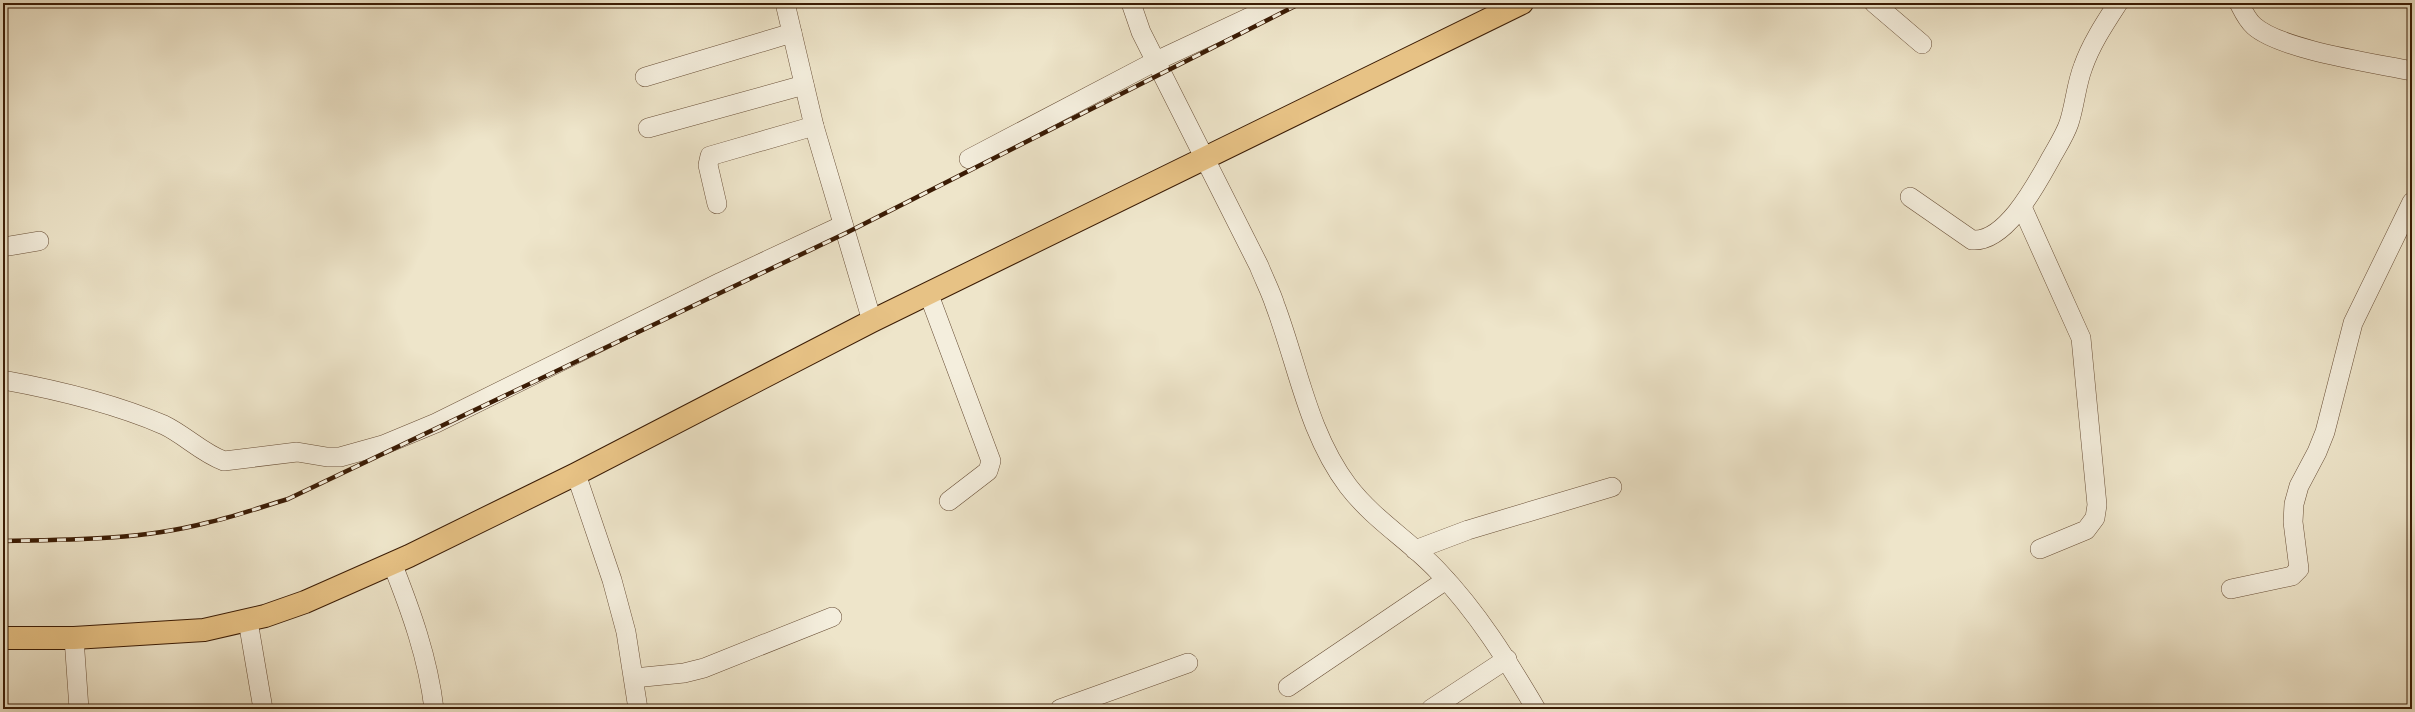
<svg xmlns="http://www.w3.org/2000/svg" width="2415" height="712" font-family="Cardo,serif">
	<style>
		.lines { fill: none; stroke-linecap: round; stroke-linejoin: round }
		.minor-casing { stroke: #684e36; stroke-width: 20 }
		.highway-casing { stroke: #3b1c05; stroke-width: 24 }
		.minor { stroke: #f4eedd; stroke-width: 19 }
		.highway { stroke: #e7c285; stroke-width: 22 }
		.rail-casing { stroke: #3b1c05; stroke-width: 4.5 }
		.rail { stroke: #f4eedd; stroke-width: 3; stroke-dasharray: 9; stroke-linecap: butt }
	</style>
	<rect width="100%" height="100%" fill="#eee5ca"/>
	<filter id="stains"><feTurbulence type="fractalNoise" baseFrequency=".005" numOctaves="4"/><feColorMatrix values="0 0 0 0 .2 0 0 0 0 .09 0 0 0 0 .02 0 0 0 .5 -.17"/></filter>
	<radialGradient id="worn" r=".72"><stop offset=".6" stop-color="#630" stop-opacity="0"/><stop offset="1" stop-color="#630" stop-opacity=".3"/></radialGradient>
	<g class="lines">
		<defs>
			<g id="minor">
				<polyline points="785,3 814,126 872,321"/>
				<path d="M1131,3L1141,32L1259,266C1264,279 1271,292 1275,305C1298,366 1308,433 1348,486C1374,520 1410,541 1438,571C1478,613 1507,660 1536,709"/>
				<polyline points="1874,3 1922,44"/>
				<path d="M2239,3C2243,11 2247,20 2254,26C2281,50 2374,63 2412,71"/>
				<polyline points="645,77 792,33"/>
				<polyline points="648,128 804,85"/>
				<polyline points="969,159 1156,61 1280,3"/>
				<path d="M1910,197L1972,240C2006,243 2037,183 2051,158C2057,147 2065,135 2069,123C2075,105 2076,85 2083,67C2091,44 2105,23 2118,3"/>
				<polyline points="717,204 708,165 710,156 814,126"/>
				<polyline points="2022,207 2081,338 2097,505 2095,518 2086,530 2040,549"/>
				<polyline points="3,247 39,241"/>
				<polyline points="929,295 991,461 988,471 949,501"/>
				<path d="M3,380C58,390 113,403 164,425C185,435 202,453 224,461L297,452L327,457H340L383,445L436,423L721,282L843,225"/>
				<polyline points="576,474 612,580 626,632 638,709"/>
				<polyline points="1415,550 1468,530 1612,487"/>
				<path d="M392,563C411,611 428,658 434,709"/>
				<polyline points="2231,589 2292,576 2299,569 2293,522 2294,504 2299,486 2317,452 2325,432 2353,323 2412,202"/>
				<polyline points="248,621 263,709"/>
				<polyline points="74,638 79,709"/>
				<polyline points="634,678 684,673 704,668 832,617"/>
				<polyline points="1288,687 1446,580"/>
				<polyline points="1060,709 1188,663"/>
				<polyline points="1431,709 1507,659"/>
			</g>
			<polyline id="highway" points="3,638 74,638 204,630 265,616 305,602 409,556 576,474 872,321 1522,3"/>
		</defs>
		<use href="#minor" class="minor-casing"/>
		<use href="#highway" class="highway-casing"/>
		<use href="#minor" class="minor"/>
		<use href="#highway" class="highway"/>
		<defs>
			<path id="rail" d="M3,541C70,540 140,540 206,523C234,517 261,507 288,499L846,233L1301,3"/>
		</defs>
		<use href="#rail" class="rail-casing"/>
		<use href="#rail" class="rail"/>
	</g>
	<rect width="2415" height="712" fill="none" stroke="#eee5ca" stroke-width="16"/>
	<rect x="4" y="4" width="2407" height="704" fill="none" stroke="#3b1c05" stroke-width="2"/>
	<rect x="8" y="8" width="2399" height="696" fill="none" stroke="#3b1c05"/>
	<rect width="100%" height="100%" filter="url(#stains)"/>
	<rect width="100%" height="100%" fill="url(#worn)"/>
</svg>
